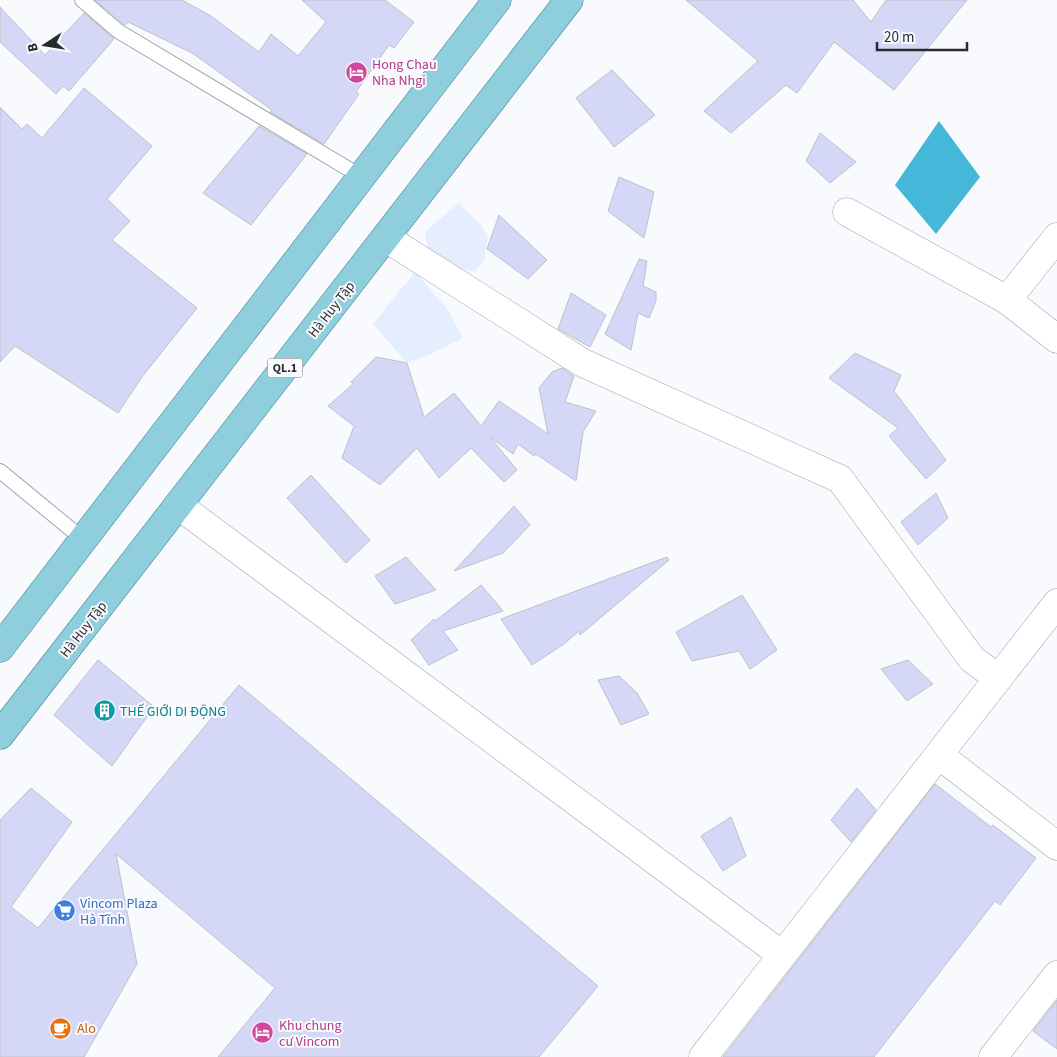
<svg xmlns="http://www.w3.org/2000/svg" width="1057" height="1057" font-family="'Source Sans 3',sans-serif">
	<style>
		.built { fill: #e5eefe }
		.water { fill: #45b7d8 }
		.building { fill: #d5d7f7; stroke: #bfc0c9 }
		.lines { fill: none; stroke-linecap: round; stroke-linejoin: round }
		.lane-casing { stroke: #a0a5ad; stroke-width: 16 }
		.street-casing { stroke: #a0a5ad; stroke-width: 29 }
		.primary-casing { stroke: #3b8091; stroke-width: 29 }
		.lane { stroke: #fff; stroke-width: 14 }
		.street { stroke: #fff; stroke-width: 28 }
		.primary { stroke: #8fcedd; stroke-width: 28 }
		.labels { text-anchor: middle; stroke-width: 4; stroke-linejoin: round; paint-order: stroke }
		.shield { fill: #f8fafe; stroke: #66686c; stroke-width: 1 }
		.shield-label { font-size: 12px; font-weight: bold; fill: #282a2e }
		.hotel-label { font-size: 14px; fill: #b23c85; stroke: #f8fafe; text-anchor: start }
		.street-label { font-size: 14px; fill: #282a2e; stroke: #f8fafe }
		.culture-label { font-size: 14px; fill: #0d838f; stroke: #f8fafe; text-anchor: start }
		.shop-label { font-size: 14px; fill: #366cbe; stroke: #f8fafe; text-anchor: start }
		.food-label { font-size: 14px; fill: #c56008; stroke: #f8fafe; text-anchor: start }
	</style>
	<rect width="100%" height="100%" fill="#f8fafe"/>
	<g class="built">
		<polygon points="459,203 480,224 488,236 484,261 475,271 431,267 425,232"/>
		<polygon points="415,272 448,310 463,338 429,355 407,363 373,324"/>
	</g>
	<polygon class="water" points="939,121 980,177 936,234 895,185"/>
	<g class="building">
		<polygon points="95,0 182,0 211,16 259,52 271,34 298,56 326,22 302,0 385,0 414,22 394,48 389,45 356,92 359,94 324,144 270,112 272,110 192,53 128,22 125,25"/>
		<polygon points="686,0 853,0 871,22 886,0 967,0 894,90 834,42 797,93 786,85 731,133 704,111 758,61"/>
		<polygon points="0,7 45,55 84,13 114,39 69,91 63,86 56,94 0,42"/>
		<polygon points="612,70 655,115 614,147 576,98"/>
		<polygon points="84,88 152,146 107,199 130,221 112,240 197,308 142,377 118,413 15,346 0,362 0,107 22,129 27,124 42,138"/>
		<polygon points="259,126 307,154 251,225 203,193"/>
		<polygon points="820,133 856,162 830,183 806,161"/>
		<polygon points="619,177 654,192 644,238 608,211"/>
		<polygon points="499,215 547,260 528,279 487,249"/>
		<polygon points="639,259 647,261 643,286 656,292 656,301 649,318 638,313 631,350 605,334"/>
		<polygon points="571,293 606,315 590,347 558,329"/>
		<polygon points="855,353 901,375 894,391 946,460 926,479 889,436 898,428 829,378"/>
		<polygon points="376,357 407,363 424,417 454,393 481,426 499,401 548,434 539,388 552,372 562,368 574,376 565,402 596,411 583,432 576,481 536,454 534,456 518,444 513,454 490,437 517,470 504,482 471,448 439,478 417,448 380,485 342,458 354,426 328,406 353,384 351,382"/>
		<polygon points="311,475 370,540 346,563 287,498"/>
		<polygon points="936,493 948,518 918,545 901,522"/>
		<polygon points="514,506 530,525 503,553 454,571"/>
		<polygon points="406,557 436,590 395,604 375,576"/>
		<polygon points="667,557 669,560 580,635 579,631 564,644 532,665 501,619"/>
		<polygon points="481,585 503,611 443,631 458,650 429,665 411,640 434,619 435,621"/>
		<polygon points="742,595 777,650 750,669 739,651 692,661 676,632"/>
		<polygon points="98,660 154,707 112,766 54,715"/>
		<polygon points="908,660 933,684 907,701 881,669"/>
		<polygon points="619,676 637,693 649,714 621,725 598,680"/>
		<polygon points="239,685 598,986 539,1057 218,1057 275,988 116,854 137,964 84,1057 0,1057 0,820 31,788 72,822 11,907 38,928"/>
		<polygon points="935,784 991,827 993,825 1036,858 1000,905 995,901 874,1057 723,1057"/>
		<polygon points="857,788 876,810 851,842 831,820"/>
		<polygon points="731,817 746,856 723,871 701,836"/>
		<polygon points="1057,1000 1057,1049 1033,1031"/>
	</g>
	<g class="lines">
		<defs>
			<g id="lane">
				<polyline points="82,0 118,31 362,177"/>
				<polyline points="0,471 84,540"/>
			</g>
			<g id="street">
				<polyline points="847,212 1007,300 1057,339"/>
				<polyline points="386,238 583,363 840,479 972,659 998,678"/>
				<polyline points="1007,300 1057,237"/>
				<polyline points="178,505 782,955"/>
				<polyline points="939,755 1057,846"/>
				<polyline points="703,1057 1057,603"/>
				<polyline points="993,1057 1057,975"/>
			</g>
			<g id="primary">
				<polyline points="0,648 497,0"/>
				<polyline points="0,735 569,0"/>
			</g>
		</defs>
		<use href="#lane" class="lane-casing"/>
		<use href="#street" class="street-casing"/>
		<use href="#primary" class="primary-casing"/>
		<use href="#lane" class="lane"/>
		<use href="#street" class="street"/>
		<use href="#primary" class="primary"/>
	</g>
	<defs>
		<symbol id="hotel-disc" viewBox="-11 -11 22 22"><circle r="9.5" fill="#d1479c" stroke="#f8fafe"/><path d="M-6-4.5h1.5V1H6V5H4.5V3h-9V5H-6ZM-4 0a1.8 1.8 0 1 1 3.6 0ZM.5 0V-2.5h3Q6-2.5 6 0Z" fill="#fff"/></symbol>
		<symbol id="building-disc" viewBox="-11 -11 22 22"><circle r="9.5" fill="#0f9aa8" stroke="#f8fafe"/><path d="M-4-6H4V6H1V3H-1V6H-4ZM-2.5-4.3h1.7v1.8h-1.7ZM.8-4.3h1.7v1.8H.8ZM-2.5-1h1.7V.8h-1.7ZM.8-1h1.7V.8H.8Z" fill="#fff"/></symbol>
		<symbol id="supermarket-disc" viewBox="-11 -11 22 22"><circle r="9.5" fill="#3f7fe0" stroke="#f8fafe"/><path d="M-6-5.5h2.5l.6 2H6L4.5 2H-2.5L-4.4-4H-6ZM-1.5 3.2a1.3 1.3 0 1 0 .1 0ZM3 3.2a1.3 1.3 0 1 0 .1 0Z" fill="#fff"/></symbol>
		<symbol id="cafe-disc" viewBox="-11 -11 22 22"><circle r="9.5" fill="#e8710a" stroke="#f8fafe"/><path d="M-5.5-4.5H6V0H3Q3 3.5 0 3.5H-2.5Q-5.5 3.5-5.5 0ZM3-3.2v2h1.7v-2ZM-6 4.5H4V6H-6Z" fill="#fff"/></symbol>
	</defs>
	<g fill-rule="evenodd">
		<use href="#hotel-disc" x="344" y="60" width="25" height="25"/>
		<use href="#building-disc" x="92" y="698" width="25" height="25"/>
		<use href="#supermarket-disc" x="52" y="898" width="25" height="25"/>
		<use href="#cafe-disc" x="48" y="1016" width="25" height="25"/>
		<use href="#hotel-disc" x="250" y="1020" width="25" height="25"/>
	</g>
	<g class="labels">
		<rect class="shield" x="267.5" y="358.5" width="35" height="19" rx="4"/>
		<g class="shield-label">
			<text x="285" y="372">QL.1</text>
		</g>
		<g class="hotel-label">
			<text x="372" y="69">Hong Chau<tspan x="372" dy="16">Nha Nhgi</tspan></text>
			<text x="279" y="1030">Khu chung<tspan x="279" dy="16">cư Vincom</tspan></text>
		</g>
		<g class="street-label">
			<text transform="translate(331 309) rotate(-52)" y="5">Hà Huy Tập</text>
			<text transform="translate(83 629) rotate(-52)" y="5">Hà Huy Tập</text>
		</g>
		<g class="culture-label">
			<text x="120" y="716">THẾ GIỚI DI ĐỘNG</text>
		</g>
		<g class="shop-label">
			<text x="80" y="908">Vincom Plaza<tspan x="80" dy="16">Hà Tĩnh</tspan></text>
		</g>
		<g class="food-label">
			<text x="77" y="1033">Alo</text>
		</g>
	</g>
	<g transform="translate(45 45) rotate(258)" stroke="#f8fafe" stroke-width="4" paint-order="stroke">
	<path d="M0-4L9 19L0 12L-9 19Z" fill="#282a2e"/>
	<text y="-8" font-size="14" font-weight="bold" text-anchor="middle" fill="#282a2e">B</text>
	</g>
	<path d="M877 42v8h90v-8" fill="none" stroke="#282a2e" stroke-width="2.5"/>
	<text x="884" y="42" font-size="15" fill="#282a2e" stroke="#f8fafe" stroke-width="4" paint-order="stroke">20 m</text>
</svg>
